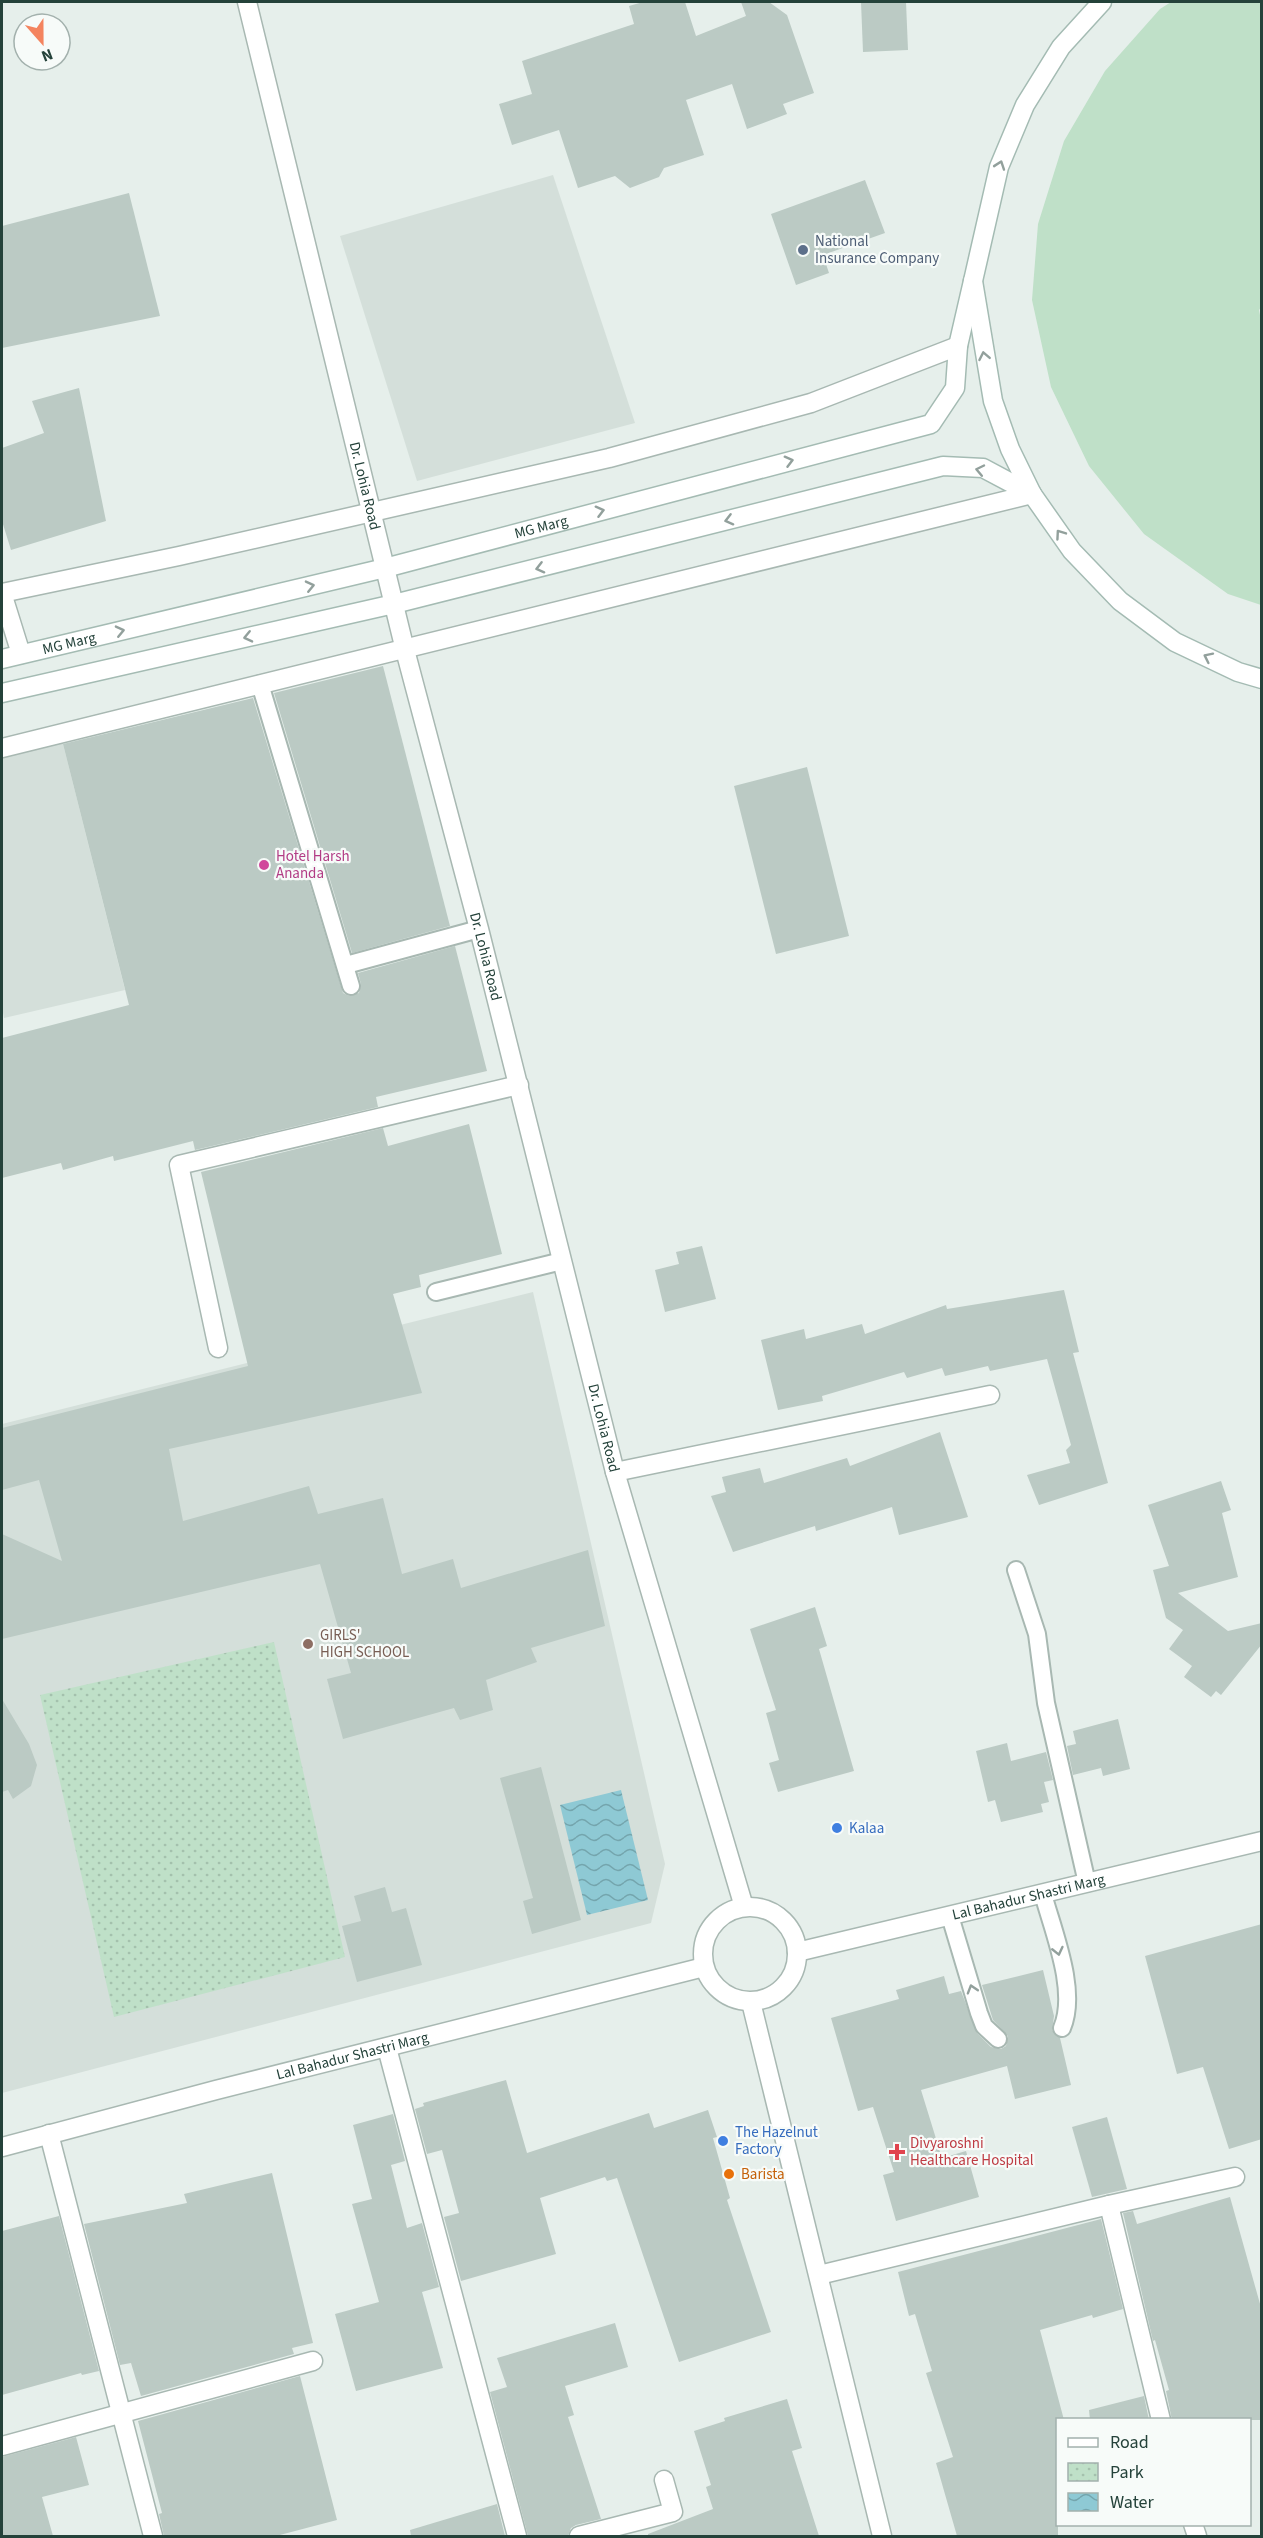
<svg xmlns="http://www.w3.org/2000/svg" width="1263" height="2538" font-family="'Source Sans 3',sans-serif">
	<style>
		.built { fill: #d4dfda }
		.park { fill: url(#park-dots) }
		.garden { fill: #bfe0c8 }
		.water { fill: url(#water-waves) }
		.building { fill: #bbcac4 }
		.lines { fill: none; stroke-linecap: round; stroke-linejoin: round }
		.service-casing { stroke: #a8b8b2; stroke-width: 20 }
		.minor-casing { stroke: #a8b8b2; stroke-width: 21 }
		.tertiary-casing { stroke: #a8b8b2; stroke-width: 21 }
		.secondary-casing { stroke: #a4bbb3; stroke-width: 21 }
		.service { stroke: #fff; stroke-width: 16 }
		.minor { stroke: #fff; stroke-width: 18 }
		.tertiary { stroke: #fff; stroke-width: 18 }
		.secondary { stroke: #fff; stroke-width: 18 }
		.oneway { stroke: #92a09c }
		.service-dot { fill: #5c6f8a; stroke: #f7fbf9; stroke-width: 2 }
		.hotel-dot { fill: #d1479c; stroke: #f7fbf9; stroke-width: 2 }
		.education-dot { fill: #8d6e63; stroke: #f7fbf9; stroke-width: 2 }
		.shop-dot { fill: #3f7fe0; stroke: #f7fbf9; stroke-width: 2 }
		.health-dot { fill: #e0444e; stroke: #f7fbf9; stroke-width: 2 }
		.food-dot { fill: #e8710a; stroke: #f7fbf9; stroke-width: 2 }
		.labels { text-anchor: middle; stroke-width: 4.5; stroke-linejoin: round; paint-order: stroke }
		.service-label { font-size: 15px; fill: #4e5e75; stroke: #f7fbf9; text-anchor: start }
		.street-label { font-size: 15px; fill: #24423a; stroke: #f7fbf9 }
		.hotel-label { font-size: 15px; fill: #b23c85; stroke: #f7fbf9; text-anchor: start }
		.education-label { font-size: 15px; fill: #785e54; stroke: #f7fbf9; text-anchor: start }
		.shop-label { font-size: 15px; fill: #366cbe; stroke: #f7fbf9; text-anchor: start }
		.health-label { font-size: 15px; fill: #be3a42; stroke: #f7fbf9; text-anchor: start }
		.food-label { font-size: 15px; fill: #c56008; stroke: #f7fbf9; text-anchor: start }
	</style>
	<defs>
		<pattern id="park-dots" width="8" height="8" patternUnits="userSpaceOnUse" patternTransform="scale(1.5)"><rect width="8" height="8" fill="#bfe0c8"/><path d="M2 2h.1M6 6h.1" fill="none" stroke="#a4c1ad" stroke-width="1.8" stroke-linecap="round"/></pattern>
		<pattern id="water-waves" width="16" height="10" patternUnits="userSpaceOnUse" patternTransform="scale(1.5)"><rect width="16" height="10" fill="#8ec9d4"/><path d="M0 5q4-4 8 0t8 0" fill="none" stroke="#74a5ad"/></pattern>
	</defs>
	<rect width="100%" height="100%" fill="#e6efeb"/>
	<g class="built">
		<polygon points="553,175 635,423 417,481 340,236"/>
		<polygon points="62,740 125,990 4,1018 2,1007 2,756"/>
		<polygon points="533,1292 665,1864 651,1923 2,2093 2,1424"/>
	</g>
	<polygon class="park" points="274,1642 345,1957 114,2017 40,1695"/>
	<polygon class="garden" points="1171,2 1261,2 1262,306 1259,310 1262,325 1261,605 1228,594 1144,534 1089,466 1051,387 1032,300 1038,224 1064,141 1105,71 1160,9"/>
	<polygon class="water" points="621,1790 648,1900 587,1915 560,1805"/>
	<g class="building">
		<polygon points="643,2 685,2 696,36 746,16 741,2 769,2 787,15 814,93 783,104 787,114 747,129 732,84 686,100 704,155 664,168 659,177 630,188 615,176 578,188 559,130 512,145 499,104 532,94 522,61 634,24 629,6"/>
		<polygon points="861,2 906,2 908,50 863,52"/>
		<polygon points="865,180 885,233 823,255 829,273 796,285 771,214"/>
		<polygon points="129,193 160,316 2,348 2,226"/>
		<polygon points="79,388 106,521 11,550 2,521 2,448 44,433 32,401"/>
		<polygon points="383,666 450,926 352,953 274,693"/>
		<polygon points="253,698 343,993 349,996 359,993 361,984 358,973 455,946 487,1071 376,1097 378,1107 195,1150 193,1141 114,1161 113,1156 63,1170 61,1163 2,1178 2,1038 129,1005 63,744"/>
		<polygon points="807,767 849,936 776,954 734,786"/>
		<polygon points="469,1124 502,1254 419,1275 421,1287 393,1294 422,1393 169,1449 183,1521 309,1486 318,1514 383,1498 402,1574 453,1559 461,1588 588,1550 605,1626 531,1648 537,1662 486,1680 493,1710 460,1720 454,1708 343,1739 327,1679 351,1673 320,1564 2,1639 2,1534 62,1561 39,1480 2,1490 2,1428 248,1366 201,1172 383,1128 388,1146"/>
		<polygon points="702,1246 716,1299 665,1312 655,1270 679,1264 676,1252"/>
		<polygon points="1064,1290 1079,1352 1073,1353 1108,1483 1039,1505 1027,1475 1070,1463 1066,1450 1071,1445 1047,1359 990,1371 988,1366 945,1376 942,1368 907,1378 904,1372 822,1396 823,1401 778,1410 761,1340 804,1329 806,1339 862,1324 865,1334 946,1305 947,1309"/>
		<polygon points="940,1432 968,1517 899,1535 892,1507 816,1531 815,1526 733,1552 711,1496 726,1492 722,1477 760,1468 764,1483 847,1458 850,1466"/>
		<polygon points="1221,1481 1231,1510 1222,1513 1238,1577 1178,1593 1228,1631 1262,1623 1262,1644 1221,1695 1216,1691 1211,1697 1184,1677 1192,1666 1169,1649 1183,1630 1166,1618 1153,1570 1169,1566 1148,1505"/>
		<polygon points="815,1607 827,1646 819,1649 854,1771 778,1792 769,1763 779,1760 766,1713 776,1710 750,1629"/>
		<polygon points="2,1699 29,1744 37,1765 31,1786 13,1799 8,1790 2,1792"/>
		<polygon points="1118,1719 1130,1769 1103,1776 1101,1768 1073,1775 1067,1746 1076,1744 1073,1731"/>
		<polygon points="1007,1743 1011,1761 1046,1752 1053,1780 1044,1782 1049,1802 1041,1804 1043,1812 1001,1822 995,1800 988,1802 976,1751"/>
		<polygon points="541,1767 581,1920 532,1934 523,1901 533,1898 500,1778"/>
		<polygon points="385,1887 392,1912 406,1908 422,1965 357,1982 342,1926 361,1921 354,1896"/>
		<polygon points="1262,1924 1262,2139 1229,2149 1203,2067 1177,2074 1145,1956"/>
		<polygon points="1043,1970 1054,2016 1052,2030 1060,2038 1071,2085 1015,2099 1007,2066 921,2090 942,2158 966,2151 979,2197 896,2221 883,2175 894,2172 873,2107 858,2111 831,2018 899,1999 896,1990 944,1976 949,1994 961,1991 977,2033 991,2047 1001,2049 1006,2046 1008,2036 993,2020 982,1985"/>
		<polygon points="506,2080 527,2153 649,2113 654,2128 708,2110 717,2137 713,2138 730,2198 727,2200 771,2332 679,2362 617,2178 607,2181 605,2177 540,2198 556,2254 461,2281 444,2217 459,2213 442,2150 427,2154 415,2109 424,2106 423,2103"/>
		<polygon points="393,2114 405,2161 391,2165 407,2228 422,2223 439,2287 422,2292 443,2368 356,2391 335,2314 379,2302 352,2204 372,2199 353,2125"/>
		<polygon points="1107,2117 1127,2189 1092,2197 1072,2127"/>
		<polygon points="272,2173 313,2343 292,2348 294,2354 141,2396 131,2363 120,2365 84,2224 187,2203 184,2194"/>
		<polygon points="1230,2197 1262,2311 1262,2420 1172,2420 1166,2391 1169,2390 1155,2340 1153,2341 1123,2213 1133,2211 1137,2224"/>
		<polygon points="59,2216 99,2371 82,2375 81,2373 2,2395 2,2231"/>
		<polygon points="1101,2219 1123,2309 1093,2318 1092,2315 1040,2330 1064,2420 1058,2420 1058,2536 957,2536 936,2463 953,2457 926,2373 932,2371 915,2314 909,2316 898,2272"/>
		<polygon points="615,2323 628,2367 565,2386 574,2415 568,2417 601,2519 576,2525 571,2528 568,2536 528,2536 490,2392 507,2387 497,2358"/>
		<polygon points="300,2376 337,2520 276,2536 164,2536 159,2514 162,2513 138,2421"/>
		<polygon points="1144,2396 1149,2420 1090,2420 1089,2410"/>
		<polygon points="787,2399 802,2448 792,2451 819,2536 648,2536 648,2534 713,2509 706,2487 711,2485 694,2431 725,2421 724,2418"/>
		<polygon points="76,2437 89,2485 42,2497 53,2536 2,2536 2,2457"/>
		<polygon points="497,2504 505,2536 411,2536 410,2530"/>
	</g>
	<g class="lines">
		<defs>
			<g id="service">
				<polyline points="260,684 351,986"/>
				<polyline points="346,965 479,929"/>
				<polyline points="436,1292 562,1261"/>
				<polyline points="1016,1570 1037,1634 1046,1703 1087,1883"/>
				<path d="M1043,1894C1053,1931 1078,1991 1062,2028"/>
				<polyline points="950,1916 979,2013 984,2026 998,2039"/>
			</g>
			<g id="minor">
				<polyline points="2,593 179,556 609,458 811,403 958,346"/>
				<polyline points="2,593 21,654"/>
				<polyline points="2,748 1032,494"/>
				<polyline points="218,1348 179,1165 519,1085"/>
				<polyline points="615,1472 990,1395"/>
				<polyline points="387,2048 517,2536"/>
				<polyline points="49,2134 153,2536"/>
				<polyline points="1109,2205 1161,2420"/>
				<polyline points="819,2275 1109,2205 1235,2177"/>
				<polyline points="2,2446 313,2361"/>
				<polyline points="1193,2524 1197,2536"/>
				<polyline points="579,2536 673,2512 664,2480"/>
			</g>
			<g id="tertiary">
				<path id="s1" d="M247,2L405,650L479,929L615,1472L744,1907"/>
				<circle cx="750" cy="1954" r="47"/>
				<path id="s2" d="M797,1952L1262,1841"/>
				<polyline points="751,2002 882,2536"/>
				<path id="s3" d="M2,2147L216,2090L704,1967"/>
			</g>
			<g id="secondary">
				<polyline points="1102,2 1061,47 1025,105 999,167 973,281 993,401 1010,449 1032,494 1072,551 1120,601 1175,642 1238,672 1262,679"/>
				<path id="s4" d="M2,659L385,568L931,424L955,388L958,346L973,281"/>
				<polyline points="2,693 394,604 943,466 983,468 1032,494"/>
			</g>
		</defs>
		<use href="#service" class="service-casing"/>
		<use href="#minor" class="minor-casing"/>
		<use href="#tertiary" class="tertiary-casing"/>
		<use href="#secondary" class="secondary-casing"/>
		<use href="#service" class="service"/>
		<use href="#minor" class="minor"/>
		<use href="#tertiary" class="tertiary"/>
		<use href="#secondary" class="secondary"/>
	</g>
	<defs><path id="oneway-chevron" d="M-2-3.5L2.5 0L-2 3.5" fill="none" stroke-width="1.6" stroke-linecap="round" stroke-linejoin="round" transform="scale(1.5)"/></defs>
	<g class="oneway">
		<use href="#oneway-chevron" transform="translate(1000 165) rotate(-71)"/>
		<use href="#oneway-chevron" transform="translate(984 356) rotate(-101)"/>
		<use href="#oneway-chevron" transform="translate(789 461) rotate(-15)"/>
		<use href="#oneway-chevron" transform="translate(980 470) rotate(-168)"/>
		<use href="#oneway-chevron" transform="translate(600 511) rotate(-15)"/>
		<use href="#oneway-chevron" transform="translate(729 520) rotate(166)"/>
		<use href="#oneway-chevron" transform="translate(1060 534) rotate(-125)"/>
		<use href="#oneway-chevron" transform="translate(540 568) rotate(166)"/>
		<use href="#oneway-chevron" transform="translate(310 586) rotate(-13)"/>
		<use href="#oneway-chevron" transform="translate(120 631) rotate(-13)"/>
		<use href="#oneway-chevron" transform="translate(248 637) rotate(167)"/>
		<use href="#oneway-chevron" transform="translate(1208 657) rotate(-154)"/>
		<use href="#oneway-chevron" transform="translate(1058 1951) rotate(77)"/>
		<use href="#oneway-chevron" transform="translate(972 1989) rotate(-107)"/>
	</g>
	<circle class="service-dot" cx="803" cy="250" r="6"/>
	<circle class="hotel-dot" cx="264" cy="865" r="6"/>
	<circle class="education-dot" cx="308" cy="1644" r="6"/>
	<g class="shop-dot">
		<circle cx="837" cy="1828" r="6"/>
		<circle cx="723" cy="2141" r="6"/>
	</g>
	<path class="health-dot" d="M894 2143h6v6h6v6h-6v6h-6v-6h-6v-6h6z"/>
	<circle class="food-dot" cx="729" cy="2174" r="6"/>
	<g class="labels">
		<g class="service-label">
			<text x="815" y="246">National<tspan x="815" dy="17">Insurance Company</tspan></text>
		</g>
		<g class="street-label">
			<text dy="5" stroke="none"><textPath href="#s1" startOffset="498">Dr. Lohia Road</textPath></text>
			<text dy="5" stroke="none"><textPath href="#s4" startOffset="555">MG Marg</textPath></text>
			<text dy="5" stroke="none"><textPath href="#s4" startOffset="69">MG Marg</textPath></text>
			<text dy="5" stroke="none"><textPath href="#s1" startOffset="984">Dr. Lohia Road</textPath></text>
			<text dy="5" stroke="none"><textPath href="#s1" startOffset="1470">Dr. Lohia Road</textPath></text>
			<text dy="5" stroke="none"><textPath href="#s2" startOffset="238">Lal Bahadur Shastri Marg</textPath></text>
			<text dy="5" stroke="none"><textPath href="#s3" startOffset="362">Lal Bahadur Shastri Marg</textPath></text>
		</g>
		<g class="hotel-label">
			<text x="276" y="861">Hotel Harsh<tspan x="276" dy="17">Ananda</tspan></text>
		</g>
		<g class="education-label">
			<text x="320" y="1640">GIRLS'<tspan x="320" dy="17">HIGH SCHOOL</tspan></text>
		</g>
		<g class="shop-label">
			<text x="849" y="1833">Kalaa</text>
			<text x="735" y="2137">The Hazelnut<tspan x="735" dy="17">Factory</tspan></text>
		</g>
		<g class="health-label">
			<text x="910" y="2148">Divyaroshni<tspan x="910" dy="17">Healthcare Hospital</tspan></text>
		</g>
		<g class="food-label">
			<text x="741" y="2179">Barista</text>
		</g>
	</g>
	<rect width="1263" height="2538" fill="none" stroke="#24423a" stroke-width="6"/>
	<rect x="1056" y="2418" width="195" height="108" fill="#f7fbf9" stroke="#a3b1ad" stroke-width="1.5"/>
	<rect x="1068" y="2438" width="30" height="9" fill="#ffffff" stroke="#a3b1ad" stroke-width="1.5"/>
	<text x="1110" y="2448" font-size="18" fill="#24423a">Road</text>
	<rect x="1068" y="2463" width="30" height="18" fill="url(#park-dots)" stroke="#a3b1ad" stroke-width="1.5"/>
	<text x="1110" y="2478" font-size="18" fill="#24423a">Park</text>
	<rect x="1068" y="2493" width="30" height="18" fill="url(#water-waves)" stroke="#a3b1ad" stroke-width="1.5"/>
	<text x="1110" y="2508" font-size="18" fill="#24423a">Water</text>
	<g transform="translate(42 42) rotate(159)"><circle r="28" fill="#f7fbf9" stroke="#a3b1ad" stroke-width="1.5"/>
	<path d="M0-4.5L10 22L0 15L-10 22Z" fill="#f4845f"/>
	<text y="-9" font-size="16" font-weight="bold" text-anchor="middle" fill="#24423a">N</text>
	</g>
</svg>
